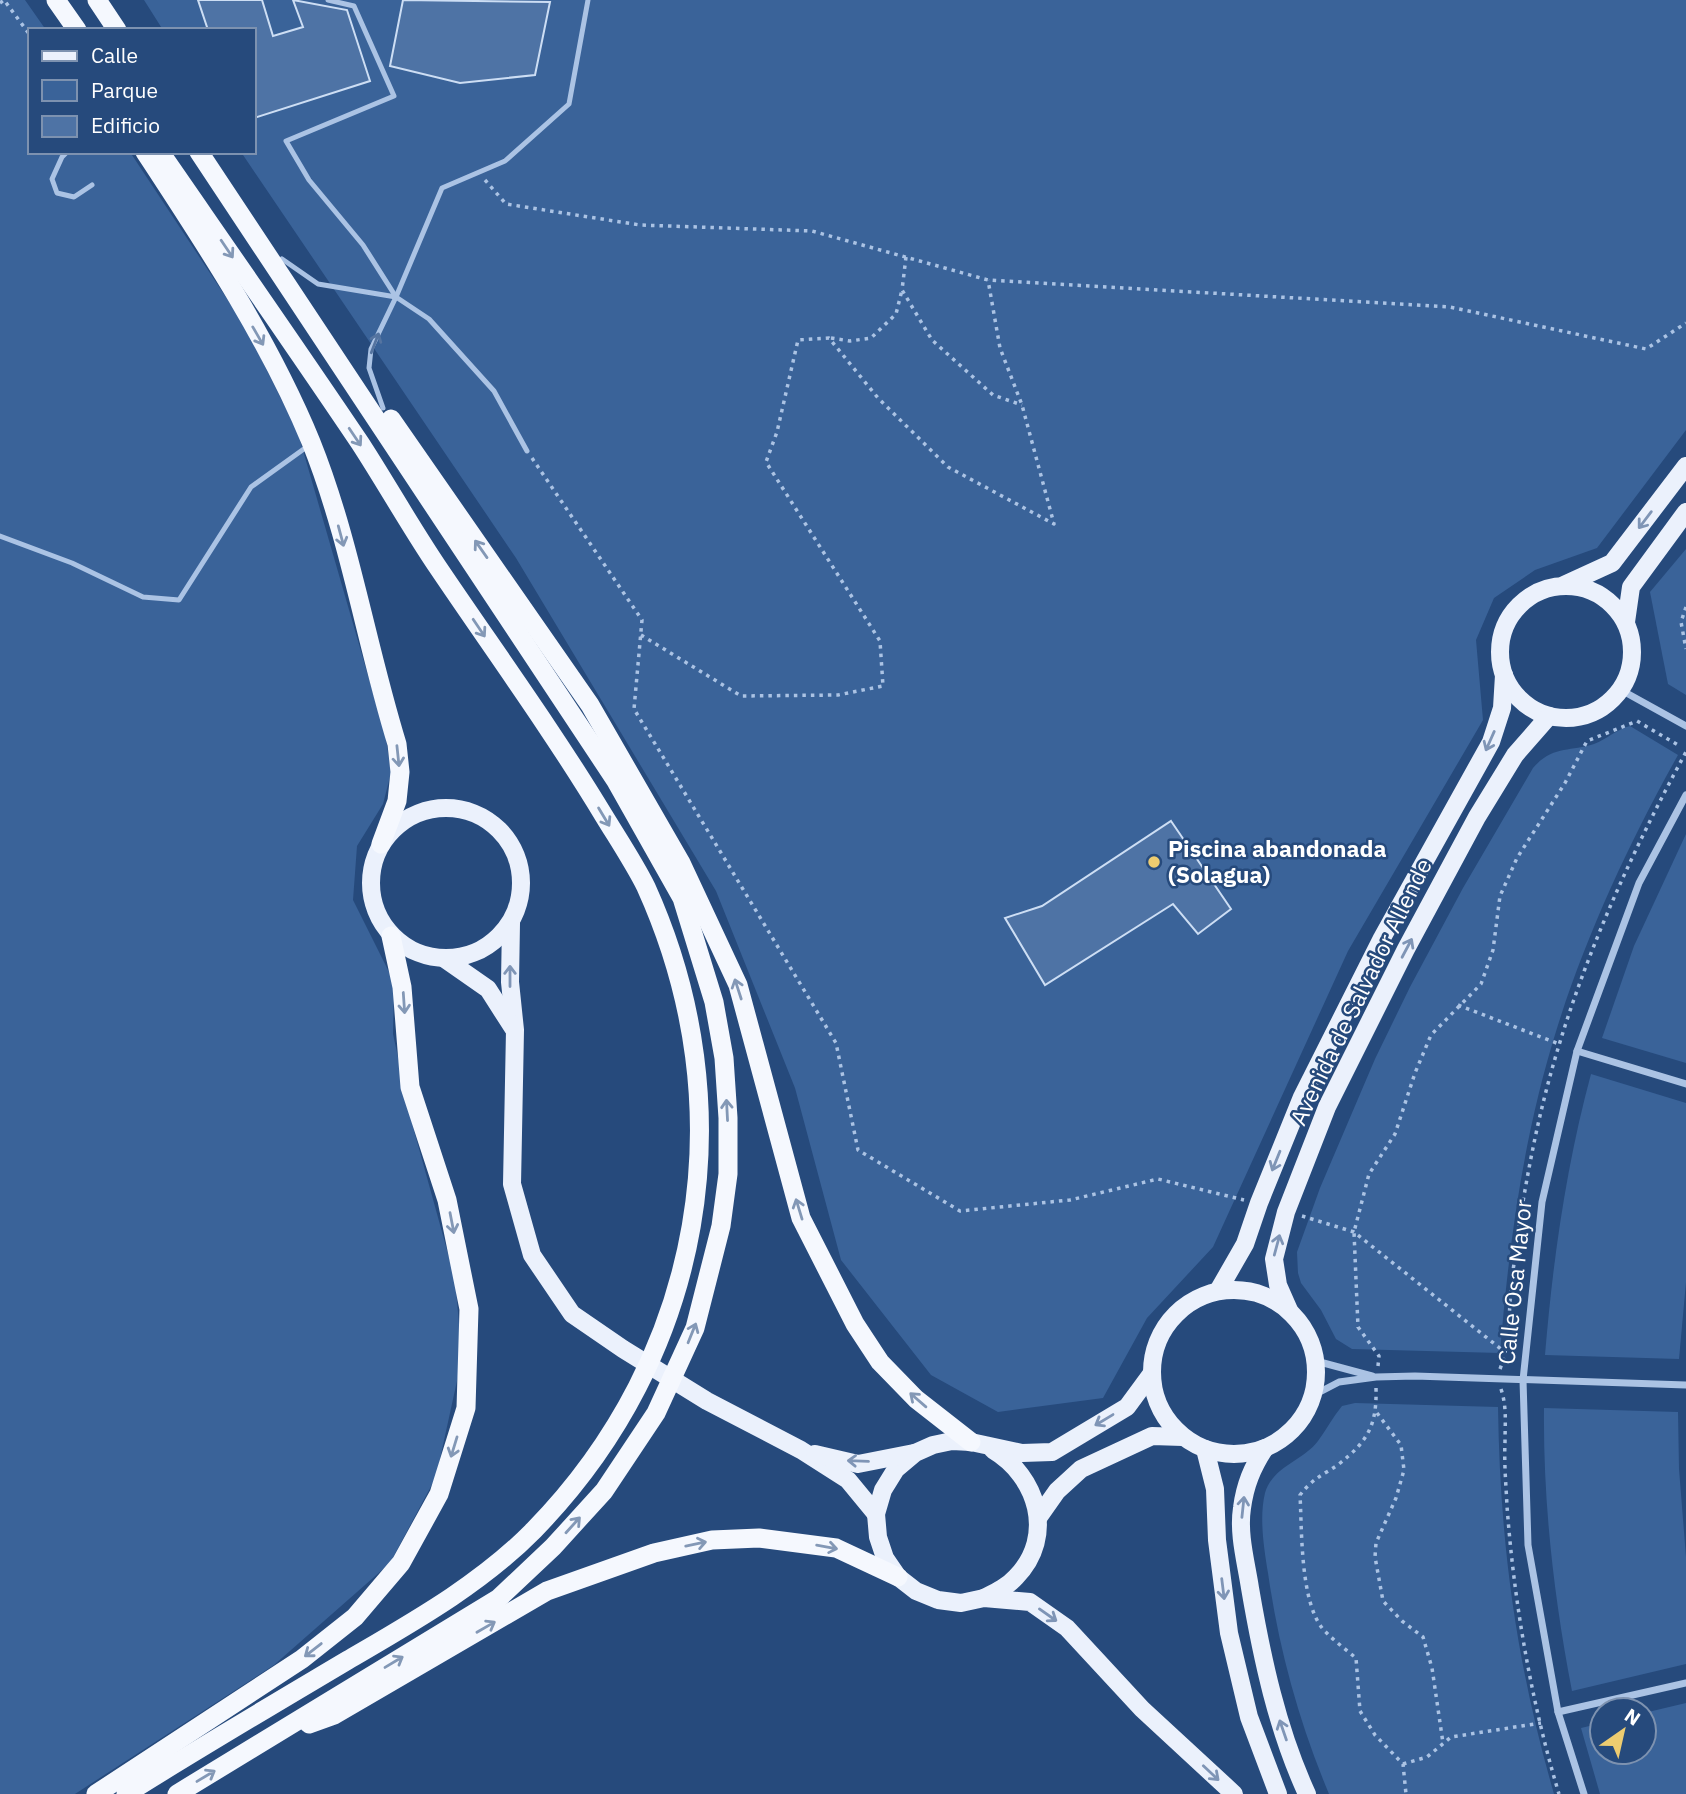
<svg xmlns="http://www.w3.org/2000/svg" width="1686" height="1794" font-family="'IBM Plex Sans',sans-serif">
	<style>
		.green { fill: #3a6399 }
		.building { fill: #4e73a5; stroke: #cddef4; stroke-width: 2 }
		.lines { fill: none; stroke-linecap: round; stroke-linejoin: round }
		.path { stroke: #abc3e4; stroke-width: 3.5; stroke-dasharray: 3.5 5; stroke-linecap: butt }
		.service { stroke: #abc3e4; stroke-width: 5 }
		.minor { stroke: #abc3e4; stroke-width: 7 }
		.primary { stroke: #ebf1fc; stroke-width: 18 }
		.trunk { stroke: #f5f8fe; stroke-width: 19 }
		.oneway { stroke: #8398b6 }
		.oneway2 { stroke: #5574a0 }
		.oneway3 { stroke: #7f95b6 }
		.poi-dot { fill: #edcc70; stroke: #264a7c; stroke-width: 2.5 }
		.labels { text-anchor: middle; stroke-width: 5; stroke-linejoin: round; paint-order: stroke }
		.poi-label { font-size: 23px; font-weight: bold; fill: #fff; stroke: #264a7c; text-anchor: start }
		.street-label { font-size: 23px; fill: #fff; stroke: #264a7c }
	</style>
	<rect width="100%" height="100%" fill="#264a7c"/>
	<g class="green">
		<polygon points="0,0 25,0 46,30 30,30 30,152 130,152 245,326 298,433 386,738 391,773 383,804 357,846 353,900 394,982 393,1034 413,1127 455,1279 462,1358 436,1477 390,1563 274,1665 75,1794 0,1794"/>
		<polygon points="144,0 1686,0 1686,430 1597,548 1535,570 1494,598 1476,640 1483,720 1348,951 1213,1247 1147,1318 1103,1398 998,1412 931,1375 841,1260 795,1088 716,891 516,558 241,152 254,152 254,30 163,30"/>
		<polygon points="1686,549 1686,695 1668,684 1650,592"/>
		<path d="M1630,726L1678,755C1630,841 1588,931 1558,1025C1524,1132 1509,1242 1500,1353L1352,1349L1336,1339L1321,1310L1301,1283L1298,1273L1297,1252L1320,1188L1375,1059L1410,987L1463,888L1533,768C1553,745 1570,752 1594,744C1607,739 1617,729 1630,726Z"/>
		<polygon points="1686,834 1686,1063 1602,1038 1634,946"/>
		<path d="M1591,1074L1686,1103V1282L1679,1359L1545,1355C1553,1259 1566,1167 1591,1074Z"/>
		<path d="M1355,1403L1498,1407C1500,1544 1516,1662 1554,1794H1329C1299,1722 1279,1650 1268,1573C1264,1548 1259,1518 1265,1493C1273,1466 1303,1461 1318,1441C1326,1430 1333,1417 1342,1406Z"/>
		<path d="M1544,1408L1678,1412L1679,1469L1686,1557V1664L1572,1691C1554,1598 1543,1503 1544,1408Z"/>
		<polygon points="1686,1703 1686,1794 1600,1794 1581,1728 1602,1723 1602,1752 1644,1752 1644,1713"/>
	</g>
	<g class="building">
		<polygon points="198,0 262,0 273,36 303,27 293,0 347,10 370,81 254,118 254,30 208,30"/>
		<polygon points="403,0 550,2 535,75 460,83 390,66"/>
		<polygon points="1171,821 1231,909 1198,934 1173,904 1045,985 1005,918 1042,906"/>
	</g>
	<g class="lines">
		<g class="path">
			<polyline points="0,3 4,0 30,35"/>
			<polyline points="485,180 506,204 640,225 812,231 988,280 1450,307 1646,349 1686,323"/>
			<polyline points="906,257 902,290 932,340 993,395 1022,405"/>
			<polyline points="831,338 850,341 871,338 896,314 902,290"/>
			<polyline points="532,458 642,620 634,709 836,1043 858,1150 960,1211 1070,1200 1158,1179 1244,1200"/>
			<polyline points="1686,607 1681,622 1686,649"/>
			<polyline points="641,635 741,696 838,695 883,686 880,641 766,462 777,432 798,340 829,338 878,398 948,467 1054,524 1022,405 1000,348 988,280"/>
			<polyline points="1458,1005 1559,1044"/>
			<polyline points="1302,1216 1354,1232 1506,1353"/>
			<polyline points="1378,1366 1379,1356 1358,1327 1354,1232 1369,1174 1395,1134 1415,1073 1431,1035 1481,984 1493,950 1500,896 1517,858 1565,783 1587,741 1637,721 1678,745"/>
			<path d="M1500,1369C1511,1341 1508,1310 1512,1280C1517,1236 1524,1192 1533,1148C1561,1008 1618,877 1686,752"/>
			<path d="M1376,1388C1377,1425 1368,1441 1339,1464C1322,1476 1314,1477 1300,1495C1302,1530 1300,1602 1323,1629C1333,1640 1345,1649 1356,1658L1360,1711L1375,1735L1403,1764L1406,1794"/>
			<path d="M1501,1389C1507,1407 1505,1423 1505,1442C1504,1463 1506,1485 1507,1506C1514,1602 1531,1701 1559,1794"/>
			<polyline points="1377,1413 1401,1445 1404,1470 1396,1498 1376,1543 1375,1557 1383,1601 1402,1621 1423,1637 1432,1668 1443,1743"/>
			<polyline points="1403,1764 1427,1757 1451,1737 1541,1723"/>
		</g>
		<g class="service">
			<polyline points="328,0 354,6 394,96 286,141 309,180 363,245 396,297 429,319 494,391 527,451"/>
			<polyline points="67,152 62,157 52,179 57,193 74,197 92,185"/>
			<polyline points="282,259 318,284 396,297 371,349 369,368 383,408"/>
			<polyline points="396,297 442,188 505,161 569,104 588,0"/>
			<polyline points="0,536 72,563 143,597 179,600 251,487 308,446"/>
		</g>
		<g class="minor">
			<polyline points="1621,690 1686,726"/>
			<polyline points="1577,1051 1686,1084"/>
			<polyline points="1316,1361 1372,1376"/>
			<polyline points="1314,1395 1339,1382 1376,1377 1415,1376 1686,1385"/>
			<polyline points="1558,1712 1686,1683"/>
			<polyline points="1584,1794 1558,1712 1528,1545 1523,1380 1542,1202 1577,1051 1639,883 1686,795"/>
		</g>
		<g class="primary">
			<polyline points="1564,585 1612,563 1686,466"/>
			<circle cx="1566" cy="652" r="66"/>
			<polyline points="1626,622 1631,587 1686,512"/>
			<circle cx="446" cy="883" r="75"/>
			<polyline points="511,923 510,982 515,1030 512,1184 532,1255 572,1314 623,1349 707,1401 801,1450 848,1480 876,1514"/>
			<polyline points="445,959 488,989 513,1028"/>
			<circle cx="1234" cy="1372" r="82"/>
			<polyline points="1218,1291 1245,1244 1259,1203 1302,1097 1382,938 1491,742 1502,708 1504,675"/>
			<polyline points="1289,1310 1278,1285 1274,1259 1286,1212 1327,1107 1406,949 1477,817 1515,755 1549,716"/>
			<polyline points="1152,1373 1127,1407 1052,1452 1022,1453 971,1442 952,1441 933,1445 915,1453 896,1469 883,1490 876,1514 878,1537 885,1558 898,1577 916,1591 938,1600 961,1603 984,1598 1030,1602 1067,1628 1142,1709 1234,1794"/>
			<path d="M1265,1448C1252,1468 1245,1485 1242,1508C1238,1534 1246,1562 1250,1588C1262,1658 1277,1729 1307,1794"/>
			<polyline points="1205,1449 1215,1489 1217,1540 1229,1633 1249,1717 1278,1794"/>
			<polyline points="815,1454 858,1464 914,1453"/>
			<polyline points="1038,1518 1057,1491 1081,1469 1152,1436 1183,1437"/>
			<path d="M984,1598C996,1592 1007,1587 1016,1577C1056,1536 1037,1476 993,1450"/>
		</g>
		<g class="trunk">
			<polyline points="56,0 77,30"/>
			<polyline points="97,0 117,30"/>
			<path d="M145,152C206,245 269,340 311,442C350,539 366,644 397,744L400,772L397,801L381,844"/>
			<polyline points="391,419 590,705 681,863 738,985 801,1218 855,1324 880,1362 916,1399 971,1442"/>
			<polyline points="309,1724 334,1715 547,1591 654,1553 712,1540 759,1538 836,1548 898,1577"/>
			<polyline points="96,1794 302,1659 355,1617 401,1563 439,1494 466,1408 469,1309 447,1200 410,1087 402,987 391,936"/>
			<path d="M126,1794C199,1748 274,1704 348,1660C413,1622 481,1584 534,1530C704,1356 746,1108 646,887C634,863 618,839 604,816C552,730 493,649 437,566C410,526 386,483 360,443C294,345 227,249 160,152"/>
			<polyline points="177,1794 499,1598 553,1547 604,1491 656,1413 695,1328 721,1226 728,1174 728,1118 724,1058 714,1002 682,898 616,781 199,152"/>
		</g>
	</g>
	<defs><path id="oneway-shaft" d="M-6 0H5M1.5-3L5.5 0L1.5 3" fill="none" stroke-width="1.6" stroke-linecap="round" stroke-linejoin="round" transform="scale(1.75)"/></defs>
	<g class="oneway">
		<use href="#oneway-shaft" transform="translate(227 249) rotate(56)"/>
		<use href="#oneway-shaft" transform="translate(258 336) rotate(60)"/>
		<use href="#oneway-shaft" transform="translate(355 437) rotate(56)"/>
		<use href="#oneway-shaft" transform="translate(341 536) rotate(75)"/>
		<use href="#oneway-shaft" transform="translate(481 549) rotate(-125)"/>
		<use href="#oneway-shaft" transform="translate(479 628) rotate(56)"/>
		<use href="#oneway-shaft" transform="translate(398 756) rotate(84)"/>
		<use href="#oneway-shaft" transform="translate(604 817) rotate(59)"/>
		<use href="#oneway-shaft" transform="translate(738 989) rotate(-108)"/>
		<use href="#oneway-shaft" transform="translate(404 1003) rotate(86)"/>
		<use href="#oneway-shaft" transform="translate(727 1110) rotate(-93)"/>
		<use href="#oneway-shaft" transform="translate(799 1209) rotate(-107)"/>
		<use href="#oneway-shaft" transform="translate(452 1223) rotate(79)"/>
		<use href="#oneway-shaft" transform="translate(692 1333) rotate(-68)"/>
		<use href="#oneway-shaft" transform="translate(918 1400) rotate(-139)"/>
		<use href="#oneway-shaft" transform="translate(454 1447) rotate(107)"/>
		<use href="#oneway-shaft" transform="translate(573 1525) rotate(-48)"/>
		<use href="#oneway-shaft" transform="translate(696 1544) rotate(-12)"/>
		<use href="#oneway-shaft" transform="translate(827 1547) rotate(10)"/>
		<use href="#oneway-shaft" transform="translate(486 1627) rotate(-30)"/>
		<use href="#oneway-shaft" transform="translate(313 1650) rotate(142)"/>
		<use href="#oneway-shaft" transform="translate(394 1662) rotate(-31)"/>
		<use href="#oneway-shaft" transform="translate(206 1776) rotate(-31)"/>
	</g>
	<use class="oneway2" href="#oneway-shaft" transform="translate(375 343) rotate(-69)"/>
	<g class="oneway3">
		<use href="#oneway-shaft" transform="translate(1645 520) rotate(127)"/>
		<use href="#oneway-shaft" transform="translate(1490 741) rotate(114)"/>
		<use href="#oneway-shaft" transform="translate(1407 948) rotate(-62)"/>
		<use href="#oneway-shaft" transform="translate(510 976) rotate(-90)"/>
		<use href="#oneway-shaft" transform="translate(1276 1161) rotate(112)"/>
		<use href="#oneway-shaft" transform="translate(1277 1245) rotate(-75)"/>
		<use href="#oneway-shaft" transform="translate(1104 1420) rotate(149)"/>
		<use href="#oneway-shaft" transform="translate(858 1461) rotate(-178)"/>
		<use href="#oneway-shaft" transform="translate(1243 1507) rotate(-84)"/>
		<use href="#oneway-shaft" transform="translate(1223 1589) rotate(83)"/>
		<use href="#oneway-shaft" transform="translate(1048 1615) rotate(35)"/>
		<use href="#oneway-shaft" transform="translate(1283 1730) rotate(-109)"/>
		<use href="#oneway-shaft" transform="translate(1211 1773) rotate(43)"/>
	</g>
	<circle class="poi-dot" cx="1154" cy="862" r="7"/>
	<g class="labels">
		<g class="poi-label">
			<text x="1168" y="857">Piscina abandonada<tspan x="1168" dy="26">(Solagua)</tspan></text>
		</g>
		<g class="street-label">
			<text transform="translate(1361 992) rotate(-64)" y="8">Avenida de Salvador Allende</text>
			<text transform="translate(1515 1282) rotate(-84)" y="8">Calle Osa Mayor</text>
		</g>
	</g>
	<rect x="28" y="28" width="228" height="126" fill="#264a7c" stroke="#7d92b0" stroke-width="2"/>
	<rect x="42" y="51" width="35" height="10" fill="#ebf1fc" stroke="#7d92b0" stroke-width="2"/>
	<text x="91" y="63" font-size="21" fill="#ffffff">Calle</text>
	<rect x="42" y="80" width="35" height="21" fill="#3a6399" stroke="#7d92b0" stroke-width="2"/>
	<text x="91" y="98" font-size="21" fill="#ffffff">Parque</text>
	<rect x="42" y="116" width="35" height="21" fill="#4e73a5" stroke="#7d92b0" stroke-width="2"/>
	<text x="91" y="133" font-size="21" fill="#ffffff">Edificio</text>
	<g transform="translate(1623 1731) rotate(34)"><circle r="33" fill="#264a7c" stroke="#7d92b0" stroke-width="2"/>
	<path d="M0-5L12 26L0 18L-12 26Z" fill="#edcc70"/>
	<text y="-10" font-size="19" font-weight="bold" text-anchor="middle" fill="#ffffff">N</text>
	</g>
</svg>
